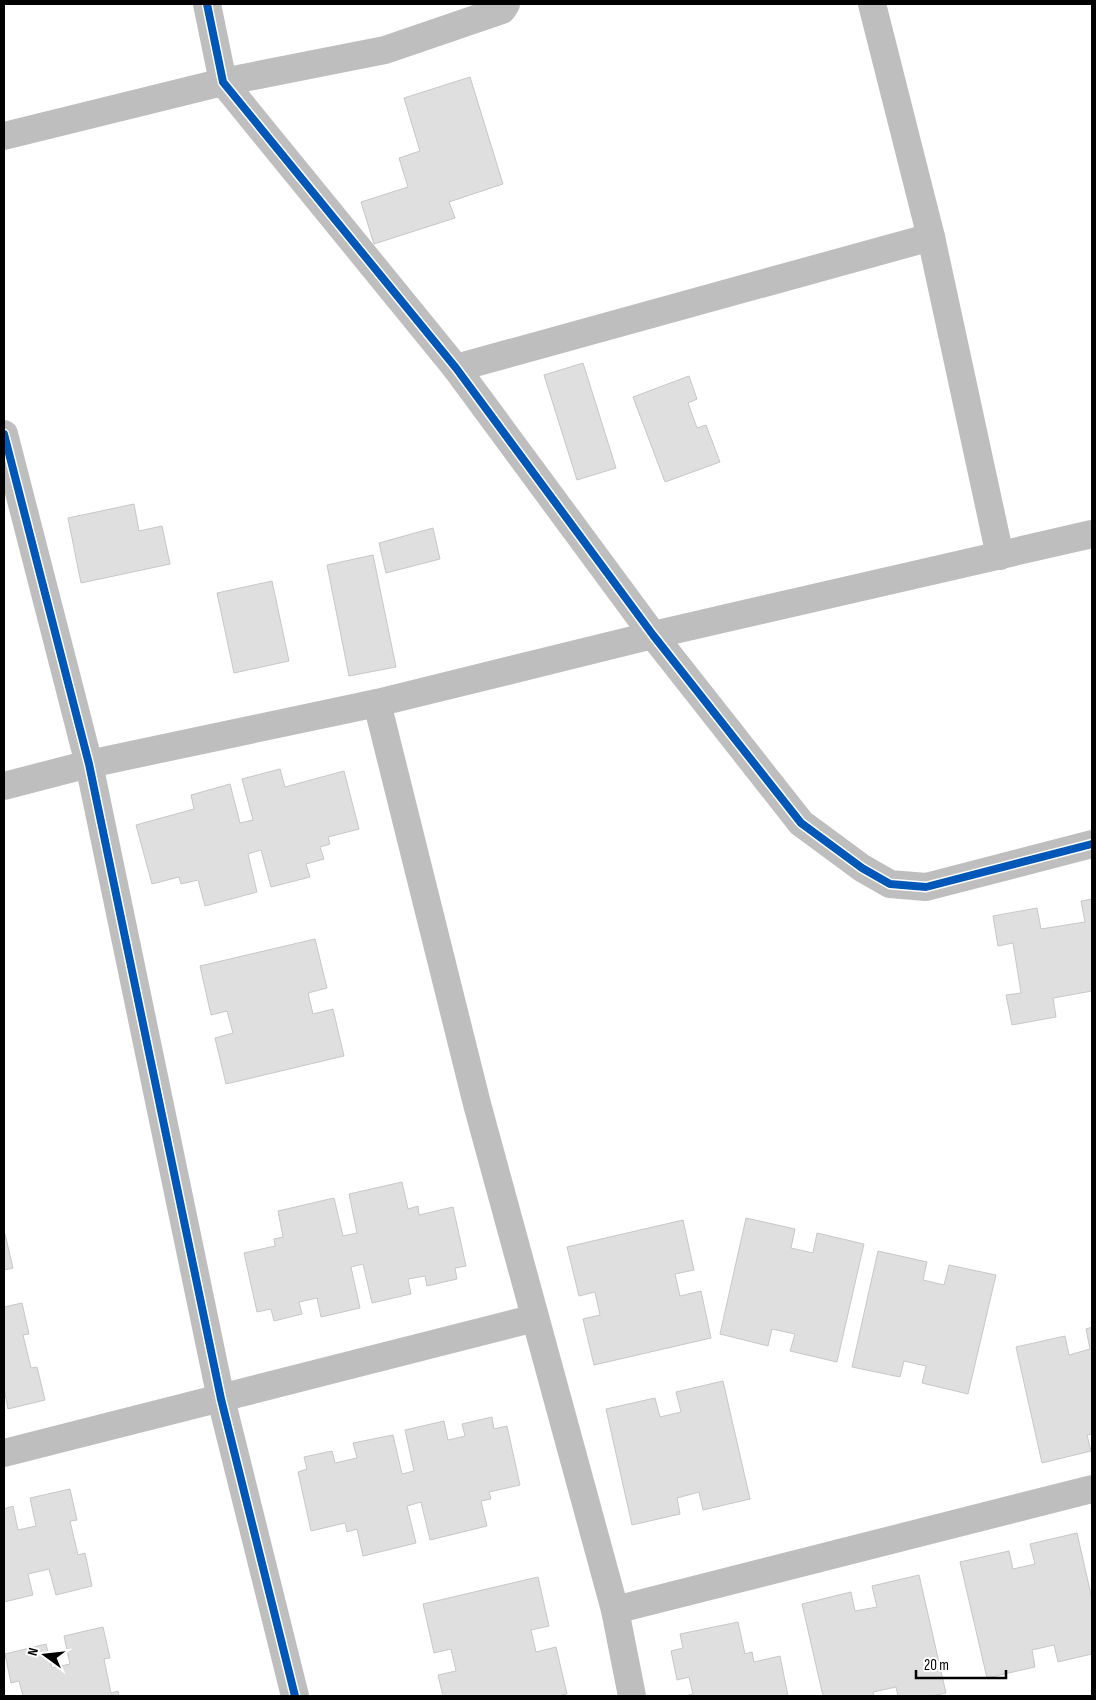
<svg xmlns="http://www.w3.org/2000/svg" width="1096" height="1700" font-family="'Sofia Sans Condensed',sans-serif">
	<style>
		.building { fill: #dfdfdf; stroke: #c7c7c7 }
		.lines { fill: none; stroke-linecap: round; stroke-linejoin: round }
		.minor { stroke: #bebebe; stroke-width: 28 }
		.cycleway-casing { stroke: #fff; stroke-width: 11 }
		.cycleway { stroke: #0057b8; stroke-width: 8 }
	</style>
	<rect width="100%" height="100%" fill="#fff"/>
	<g class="building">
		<polygon points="470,77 503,184 449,202 455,218 374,244 361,202 408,187 399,158 420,151 404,98"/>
		<polygon points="583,363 616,468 577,480 544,375"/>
		<polygon points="689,376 697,399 688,403 697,428 706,425 720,462 665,482 633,397"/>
		<polygon points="134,504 139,531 162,526 170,564 81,583 68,518"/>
		<polygon points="433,528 440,559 386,573 379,543"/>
		<polygon points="373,555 396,667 349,676 327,565"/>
		<polygon points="272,581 289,661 234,673 217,593"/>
		<polygon points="280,769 285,787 344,771 359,829 328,837 330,844 320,847 324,859 306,864 310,877 271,887 261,850 248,854 257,892 205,906 198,880 181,884 179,877 152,884 136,825 194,809 191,795 230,784 240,823 253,820 242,779"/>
		<polygon points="1092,899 1092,991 1053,998 1056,1017 1012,1025 1006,995 1021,993 1013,943 998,946 993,916 1037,908 1041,929 1085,922 1081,901"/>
		<polygon points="315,939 327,988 308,993 313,1014 333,1009 344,1056 226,1084 215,1038 233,1033 227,1011 211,1015 200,966"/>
		<polygon points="402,1182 408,1209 418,1206 419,1215 453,1207 466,1266 455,1268 457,1279 427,1286 425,1276 408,1279 411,1294 372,1303 363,1264 351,1267 360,1308 321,1317 317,1298 299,1302 302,1314 274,1321 271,1309 257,1312 244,1253 275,1246 274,1239 283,1237 278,1211 334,1198 343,1236 357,1233 349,1194"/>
		<polygon points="746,1218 795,1229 791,1248 813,1253 817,1233 864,1244 837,1362 790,1351 795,1334 772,1329 768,1346 720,1334"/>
		<polygon points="683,1220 694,1270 675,1274 680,1296 701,1291 711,1338 594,1365 583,1319 600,1315 595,1292 579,1296 567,1247"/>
		<polygon points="5,1234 13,1268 4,1270 4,1235"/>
		<polygon points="878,1251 927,1262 923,1280 944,1285 949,1265 996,1275 968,1394 922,1383 926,1366 904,1361 900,1377 852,1367"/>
		<polygon points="22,1303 29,1334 23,1335 31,1368 37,1367 45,1400 8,1409 4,1388 4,1307"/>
		<polygon points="1092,1327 1092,1434 1087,1435 1091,1451 1042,1463 1016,1347 1065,1336 1069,1355 1090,1349 1086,1329"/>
		<polygon points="723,1381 750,1499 703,1510 699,1492 677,1498 680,1514 632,1525 606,1409 655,1398 660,1417 681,1412 676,1392"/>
		<polygon points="492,1417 494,1429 507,1426 520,1485 489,1492 491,1499 481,1501 487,1526 430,1540 421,1502 407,1506 416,1543 363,1556 357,1529 347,1532 345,1523 311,1531 298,1472 307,1469 304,1457 332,1451 335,1463 357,1458 353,1443 393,1435 402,1474 414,1471 405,1430 444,1421 448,1440 465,1436 462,1424"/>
		<polygon points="70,1489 77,1520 70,1521 78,1555 85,1553 92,1586 56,1595 49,1569 28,1574 33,1595 4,1602 4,1509 13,1506 18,1530 36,1526 30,1498"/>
		<polygon points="1077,1533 1092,1599 1092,1654 1058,1662 1054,1645 1032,1650 1035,1667 987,1678 960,1562 1009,1551 1013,1569 1035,1564 1030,1544"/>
		<polygon points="919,1575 946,1693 932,1696 898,1696 896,1687 873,1692 874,1696 823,1696 802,1604 851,1592 855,1611 877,1607 872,1586"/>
		<polygon points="538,1577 549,1626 531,1630 536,1652 556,1647 567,1694 557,1696 443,1696 438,1675 456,1671 451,1649 434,1653 423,1604"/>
		<polygon points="738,1622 745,1654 752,1652 754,1662 780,1656 788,1696 685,1696 693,1694 689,1677 677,1680 671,1651 683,1648 680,1634"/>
		<polygon points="103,1627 110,1658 104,1659 111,1693 118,1691 119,1696 23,1696 19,1681 11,1683 5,1654 46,1644 52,1668 70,1664 64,1636"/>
	</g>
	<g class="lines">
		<g class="minor">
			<polyline points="207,4 223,82 456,368 653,635 801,823 862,868 890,884 926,887 1092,844"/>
			<polyline points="872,4 931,237 1000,556"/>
			<polyline points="4,136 223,82 385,50 502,10 506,4"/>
			<polyline points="456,368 931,237"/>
			<polyline points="4,434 89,764 221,1399 295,1696"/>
			<polyline points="377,703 477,1104 615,1610 632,1696"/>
			<polyline points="4,786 89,764 377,703 653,635 1092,534"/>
			<polyline points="4,1453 535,1318"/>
			<polyline points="615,1610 1092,1489"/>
		</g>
		<defs>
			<g id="cycleway">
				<polyline points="207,4 223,82 456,368 653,635 801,823 862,868 890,884 926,887 1092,844"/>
				<polyline points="4,434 89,764 221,1399 295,1696"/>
			</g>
		</defs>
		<use href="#cycleway" class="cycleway-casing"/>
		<use href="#cycleway" class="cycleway"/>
	</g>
	<rect width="1096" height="1700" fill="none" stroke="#000000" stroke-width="10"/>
	<g transform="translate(45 1655) rotate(285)" stroke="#ffffff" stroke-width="4" paint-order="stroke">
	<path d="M0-4L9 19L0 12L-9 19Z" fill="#000000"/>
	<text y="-8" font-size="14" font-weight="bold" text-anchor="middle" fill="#000000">N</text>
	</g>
	<path d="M916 1670v8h90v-8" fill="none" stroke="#000000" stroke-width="2.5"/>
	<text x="924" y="1670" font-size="15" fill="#000000" stroke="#ffffff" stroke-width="4" paint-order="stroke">20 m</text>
</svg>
